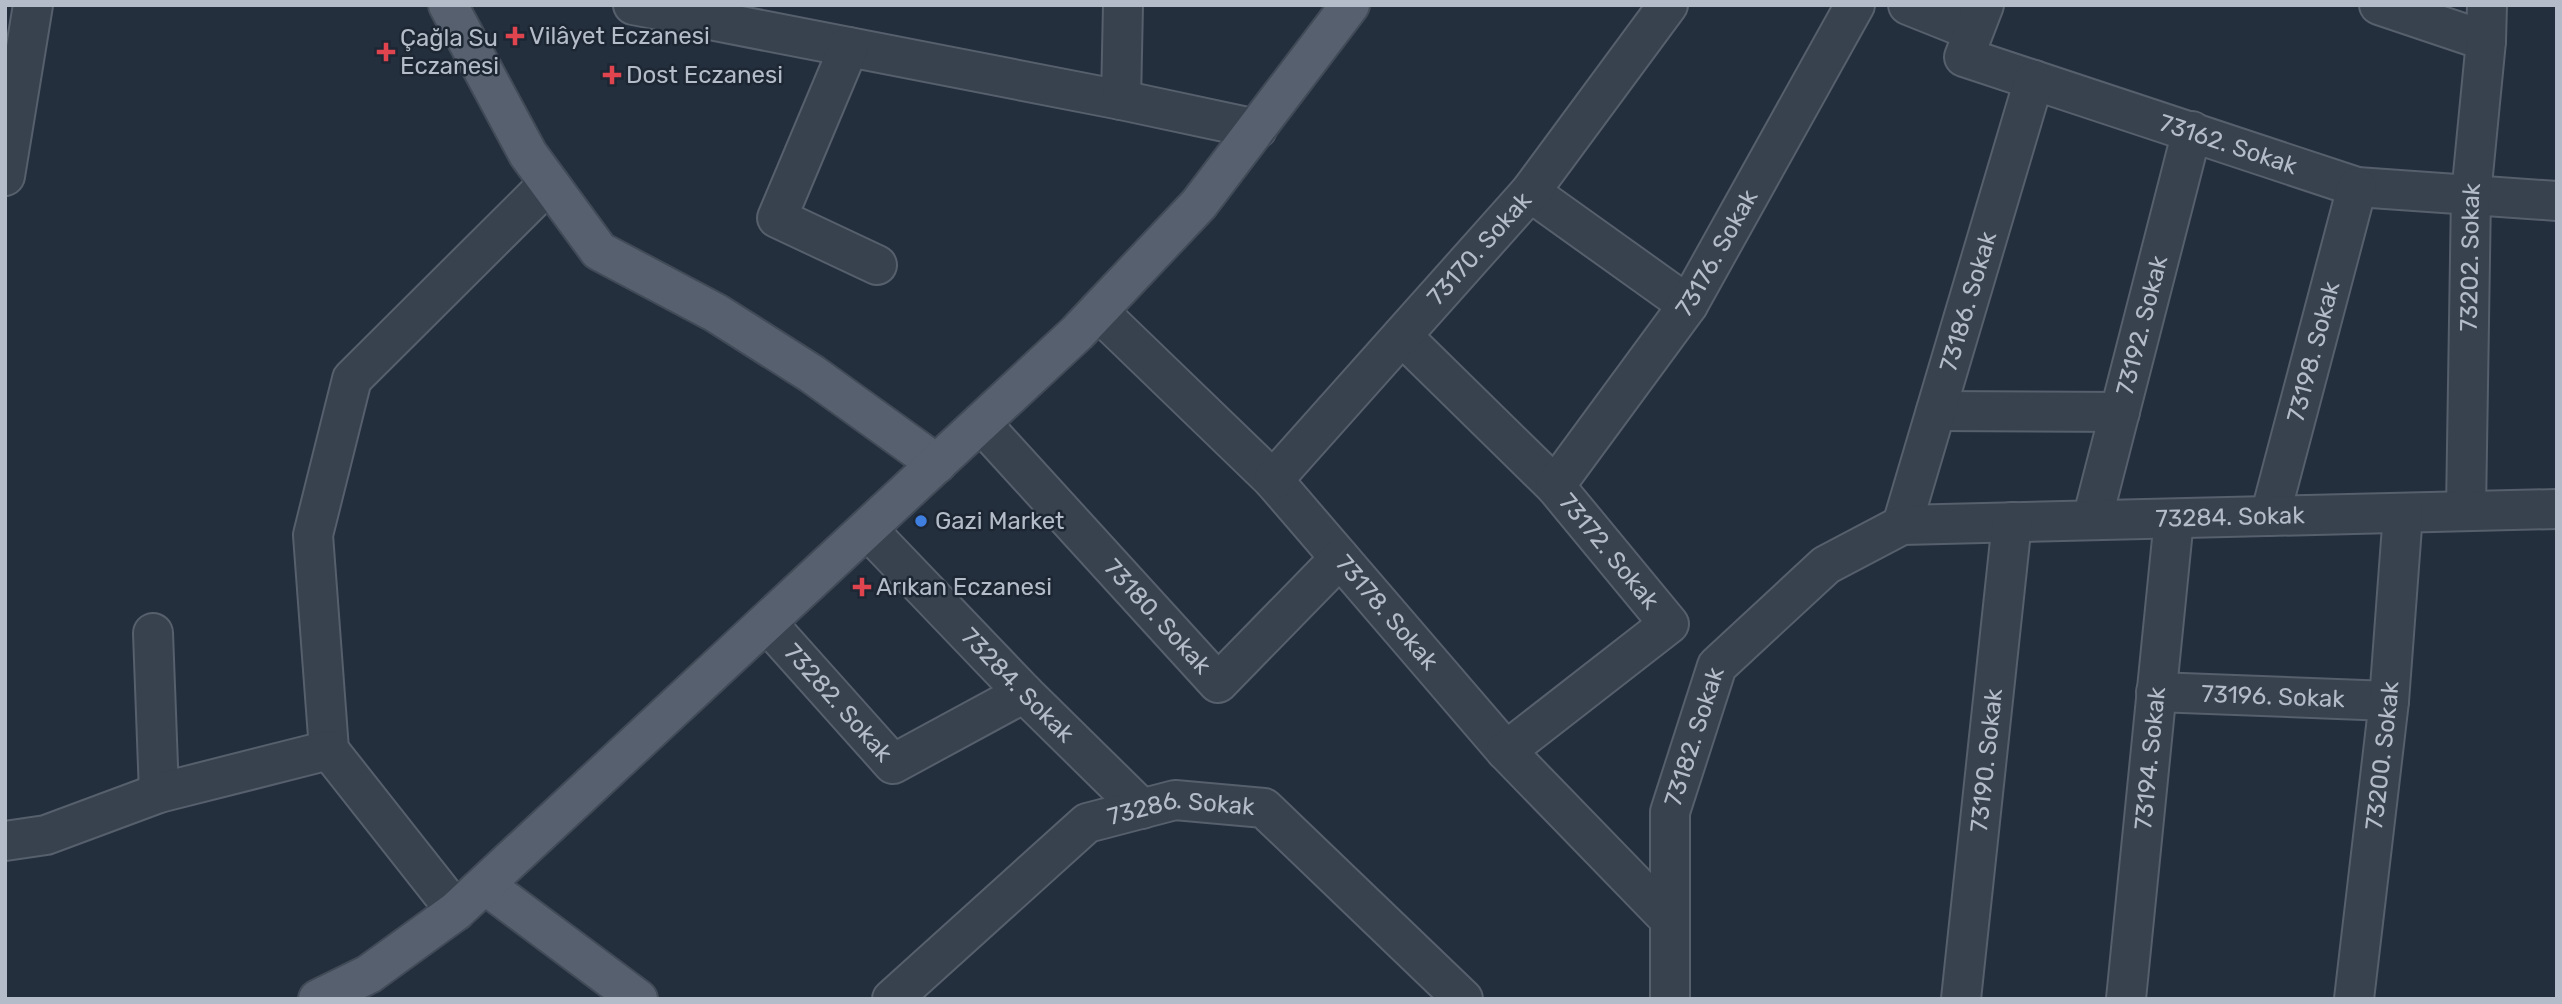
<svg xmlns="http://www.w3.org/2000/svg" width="2562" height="1004" font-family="Rubik,sans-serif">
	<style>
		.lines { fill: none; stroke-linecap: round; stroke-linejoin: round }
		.minor-casing { stroke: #565f6c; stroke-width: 42 }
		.major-casing { stroke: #414a57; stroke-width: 42 }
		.minor { stroke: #38414e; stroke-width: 38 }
		.major { stroke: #56606e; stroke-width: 38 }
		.health-dot { fill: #e0444e; stroke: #1d2633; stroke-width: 2.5 }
		.shop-dot { fill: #3f7fe0; stroke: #1d2633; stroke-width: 2.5 }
		.labels { text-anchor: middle; stroke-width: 5; stroke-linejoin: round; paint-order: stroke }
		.poi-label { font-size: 24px; fill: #b4bcc9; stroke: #1d2633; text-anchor: start }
		.street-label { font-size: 24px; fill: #b4bcc9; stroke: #1d2633 }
	</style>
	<rect width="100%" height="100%" fill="#242f3e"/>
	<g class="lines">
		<defs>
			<g id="minor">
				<polyline points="633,5 1121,100 1257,129"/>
				<polyline points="1908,5 1973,31"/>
				<path id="s1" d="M1984,5L1964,57L2357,187L2557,201"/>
				<polyline points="2379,5 2486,41"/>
				<polyline points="849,47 777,218 877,265"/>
				<polyline points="1121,100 1123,5"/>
				<polyline points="5,176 33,5"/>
				<polyline points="1530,192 1688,305"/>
				<path id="s2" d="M1098,311L1273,480L1506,751L1669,919"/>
				<path id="s3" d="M1402,336L1555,486L1669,624L1506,751"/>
				<polyline points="1936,411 2120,412"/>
				<path id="s4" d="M981,423L1218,683L1340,558"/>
				<path id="s5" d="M1273,480L1530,192L1668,5"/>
				<path id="s6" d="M1555,486L1688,305L1855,5"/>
				<path id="s7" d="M2466,511L2471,195L2486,41L2487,5"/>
				<path id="s8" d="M2270,516L2357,187"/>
				<path id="s9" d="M2092,520L2192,131"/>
				<path id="s10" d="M1902,525L2034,80"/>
				<path id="s11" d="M867,529L1024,693L1142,809"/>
				<path id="s12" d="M767,623L893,764L1024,693"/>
				<polyline points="153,633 159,793"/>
				<path id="s13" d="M2156,692L2389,701"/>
				<polyline points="329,750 313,535 352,379 549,183"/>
				<polyline points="5,841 46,835 159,793 329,750 456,911"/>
				<path id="s14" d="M892,999L1087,823L1175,800L1264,808L1463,999"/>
				<path id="s15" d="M1670,999V812L1717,666L1826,565L1902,525L2557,509"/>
				<path id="s16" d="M1961,999L2012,522"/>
				<path id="s17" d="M2126,999L2174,519"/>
				<path id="s18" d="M2354,999L2389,701L2403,513"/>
			</g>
			<g id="major">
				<polyline points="448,5 528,154 599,251 716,313 812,374 937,464"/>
				<polyline points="485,885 638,999"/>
				<polyline points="318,999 369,974 456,911 1077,333 1199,204 1350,5"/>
			</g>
		</defs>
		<use href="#minor" class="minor-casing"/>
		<use href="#major" class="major-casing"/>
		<use href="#minor" class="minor"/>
		<use href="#major" class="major"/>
	</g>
	<g class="health-dot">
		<path d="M511.5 25.5h7v7h7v7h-7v7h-7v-7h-7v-7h7z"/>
		<path d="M382.5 41.5h7v7h7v7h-7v7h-7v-7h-7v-7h7z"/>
		<path d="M608.5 64.5h7v7h7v7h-7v7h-7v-7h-7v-7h7z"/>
		<path d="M858.5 576.5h7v7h7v7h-7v7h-7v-7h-7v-7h7z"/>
	</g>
	<circle class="shop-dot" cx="921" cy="521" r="7"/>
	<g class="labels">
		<g class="poi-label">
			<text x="529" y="44">Vilâyet Eczanesi</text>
			<text x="400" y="46">Çağla Su<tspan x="400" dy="28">Eczanesi</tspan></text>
			<text x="626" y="83">Dost Eczanesi</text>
			<text x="935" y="529">Gazi Market</text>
			<text x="876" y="595">Arıkan Eczanesi</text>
		</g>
		<g class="street-label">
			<text dy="8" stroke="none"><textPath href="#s1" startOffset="334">73162. Sokak</textPath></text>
			<text dy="8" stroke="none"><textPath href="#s5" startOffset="310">73170. Sokak</textPath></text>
			<text dy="8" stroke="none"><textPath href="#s6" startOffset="284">73176. Sokak</textPath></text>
			<text dy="8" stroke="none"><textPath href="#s7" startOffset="254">73202. Sokak</textPath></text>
			<text dy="8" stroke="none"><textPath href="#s10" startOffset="233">73186. Sokak</textPath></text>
			<text dy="8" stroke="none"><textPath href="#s9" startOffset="201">73192. Sokak</textPath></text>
			<text dy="8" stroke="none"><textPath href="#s8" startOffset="170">73198. Sokak</textPath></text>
			<text dy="8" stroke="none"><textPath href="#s15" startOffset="903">73284. Sokak</textPath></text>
			<text dy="8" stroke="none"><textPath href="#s3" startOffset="299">73172. Sokak</textPath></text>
			<text dy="8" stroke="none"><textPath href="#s2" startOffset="418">73178. Sokak</textPath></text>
			<text dy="8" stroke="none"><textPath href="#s4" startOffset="262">73180. Sokak</textPath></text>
			<text dy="8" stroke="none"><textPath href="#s11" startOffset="217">73284. Sokak</textPath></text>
			<text dy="8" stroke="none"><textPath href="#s13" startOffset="117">73196. Sokak</textPath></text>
			<text dy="8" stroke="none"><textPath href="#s12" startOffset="107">73282. Sokak</textPath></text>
			<text dy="8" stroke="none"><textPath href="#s15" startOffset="266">73182. Sokak</textPath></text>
			<text dy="8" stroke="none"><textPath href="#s18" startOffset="245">73200. Sokak</textPath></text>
			<text dy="8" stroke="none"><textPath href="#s17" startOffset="242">73194. Sokak</textPath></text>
			<text dy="8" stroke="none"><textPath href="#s16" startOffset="240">73190. Sokak</textPath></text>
			<text dy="8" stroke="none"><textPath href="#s14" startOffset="359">73286. Sokak</textPath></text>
		</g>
	</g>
	<rect width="2562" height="1004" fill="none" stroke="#b4bcc9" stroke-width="14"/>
</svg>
